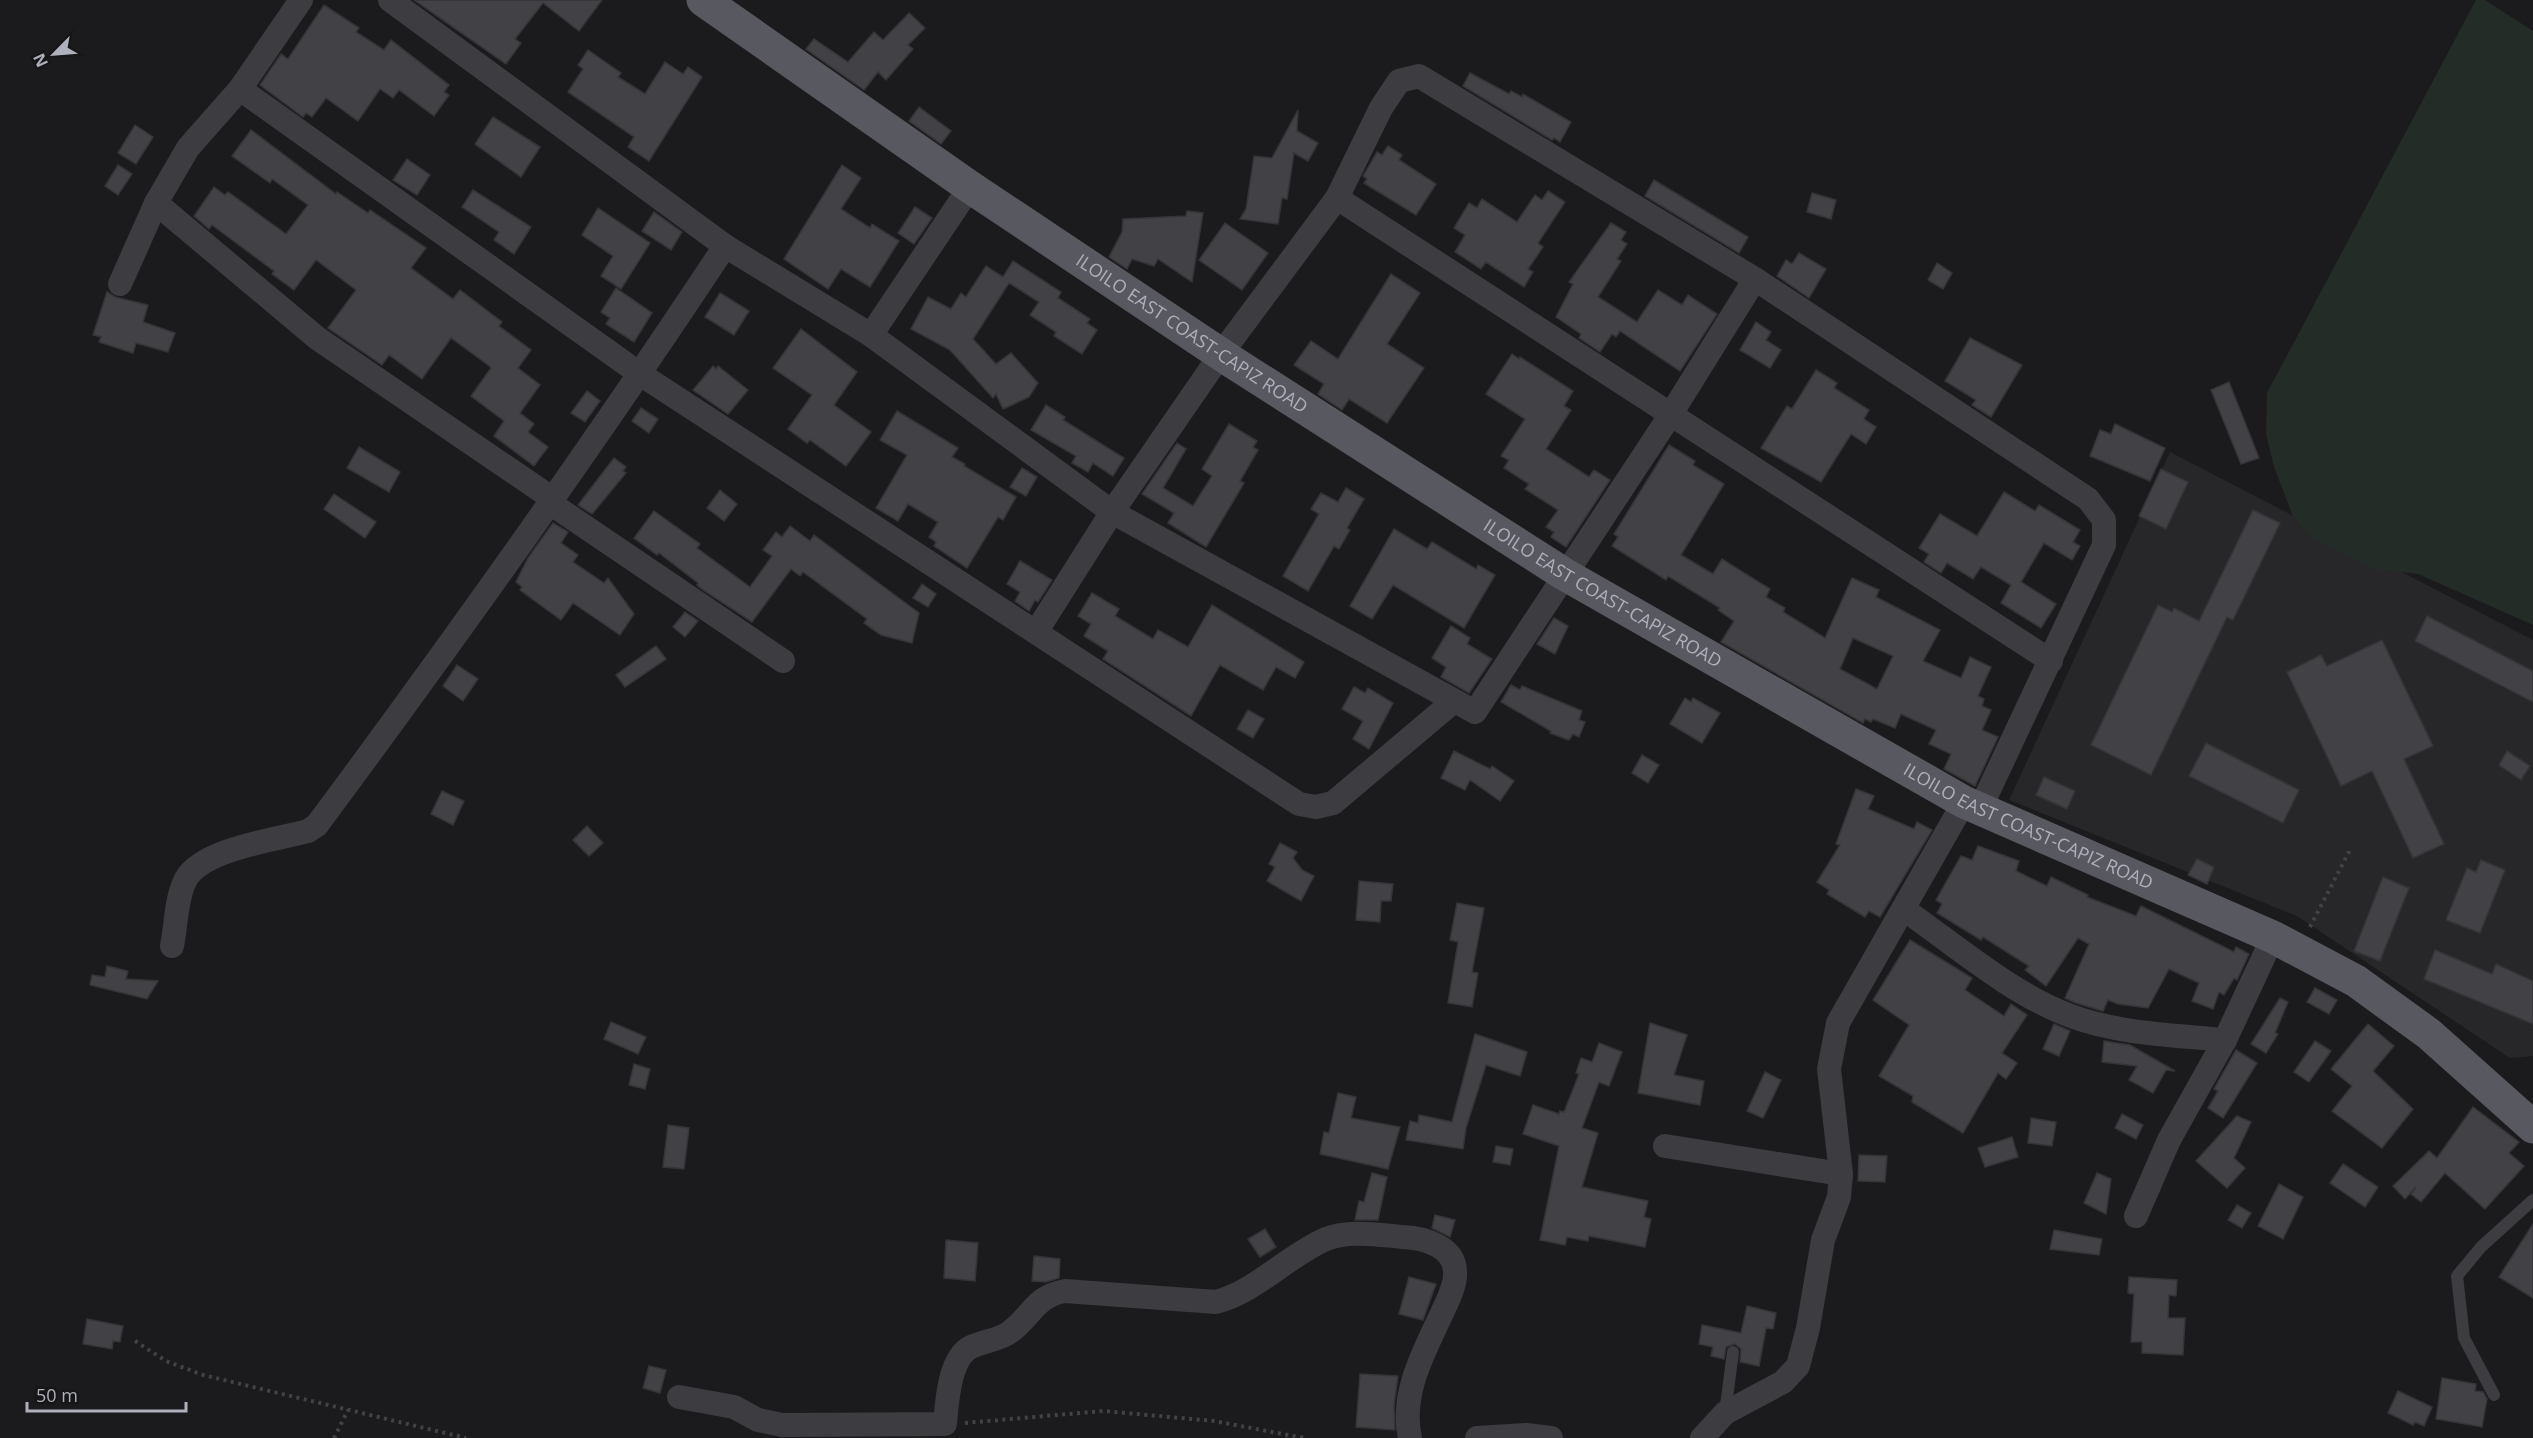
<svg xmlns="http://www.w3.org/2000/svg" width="2533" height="1438" font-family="'Open Sans',sans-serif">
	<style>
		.built { fill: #272629 }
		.green { fill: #242c27 }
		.building { fill: #424246; stroke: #353538; stroke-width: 1.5; fill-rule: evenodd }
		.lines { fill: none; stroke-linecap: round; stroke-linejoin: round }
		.path { stroke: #424248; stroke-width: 4; stroke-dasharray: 3 4.5; stroke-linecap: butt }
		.service { stroke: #3c3c41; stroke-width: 12 }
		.minor { stroke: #3c3c41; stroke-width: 24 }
		.primary { stroke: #585860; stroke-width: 33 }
		.labels { text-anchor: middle; stroke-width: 4.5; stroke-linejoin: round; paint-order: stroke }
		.street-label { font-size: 18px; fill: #aeb0bb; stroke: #161517 }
	</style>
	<rect width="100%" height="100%" fill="#1b1a1c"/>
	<polygon class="built" points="2170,452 2533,640 2533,1056 2510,1058 2297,916 2009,800"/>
	<polygon class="green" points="2476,0 2485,0 2533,31 2533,625 2418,574 2375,569 2309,536 2292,514 2274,467 2266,434 2267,393"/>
	<g class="building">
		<polygon points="414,0 602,0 579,31 543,3 515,39 521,43 506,64"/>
		<polygon points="324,5 359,28 356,32 384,50 391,40 449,85 444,92 449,95 434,116 399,90 393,98 380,89 358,121 326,98 312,117 306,113 303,117 260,85 281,54 288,59"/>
		<polygon points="909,13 925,28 908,45 913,49 886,80 878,72 864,90 806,49 814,39 848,62 874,32 883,40"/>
		<polygon points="588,50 621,73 618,77 645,94 665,62 683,74 688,67 702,77 649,161 628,147 634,137 568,92 583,69 578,65"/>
		<polygon points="1470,73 1509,94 1511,91 1522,97 1523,94 1571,122 1560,142 1554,138 1552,140 1463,86"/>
		<polygon points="919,107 951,131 941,144 909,121"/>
		<polygon points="1298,110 1297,131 1318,143 1308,161 1294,153 1287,199 1282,198 1278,224 1240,219 1246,209 1254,156 1272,158"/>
		<polygon points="493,117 540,147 521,177 475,144"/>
		<polygon points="135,125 153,137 136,164 118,153"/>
		<polygon points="251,130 336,194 337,192 368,213 370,210 426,248 411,268 453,299 460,290 502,322 499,326 531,350 518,368 540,385 520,413 534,424 528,432 548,447 534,466 494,436 504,421 471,396 491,368 488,365 451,338 422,379 389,355 382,365 328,328 356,290 316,260 294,290 272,274 274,271 212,225 209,229 194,216 214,187 225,195 228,192 286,234 308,205 272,179 270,183 232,156"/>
		<polygon points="1388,146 1402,155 1399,160 1436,184 1416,215 1364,183 1367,179 1363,176 1369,166 1377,152 1382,155"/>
		<polygon points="407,159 430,175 417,195 393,180"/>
		<polygon points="118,165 132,174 118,195 105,186"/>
		<polygon points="842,165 861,178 841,209 870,228 872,224 899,241 870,287 841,269 828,289 784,259"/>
		<polygon points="1654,180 1748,237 1739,253 1645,196"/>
		<polygon points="473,190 531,227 514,254 494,240 499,232 462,207"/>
		<polygon points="1548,191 1565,202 1538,243 1543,247 1528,269 1533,272 1524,287 1486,262 1481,269 1455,252 1465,235 1454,228 1469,203 1477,208 1482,199 1517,222 1535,195 1542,200"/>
		<polygon points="1812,193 1836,200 1831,219 1807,212"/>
		<polygon points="915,207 932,218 914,244 898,233"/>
		<polygon points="598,208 650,243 621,289 601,276 613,256 582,235"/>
		<polygon points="1187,211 1203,213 1192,282 1158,259 1154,266 1132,259 1127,269 1109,257 1122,232 1123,219 1186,216"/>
		<polygon points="654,212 682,232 671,250 642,231"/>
		<polygon points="1225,223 1268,253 1242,290 1199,260"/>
		<polygon points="1611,223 1626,232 1621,240 1627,244 1617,259 1621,261 1598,297 1637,322 1658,290 1682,305 1688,295 1717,314 1680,371 1620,331 1616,337 1612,334 1600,352 1579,338 1581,334 1556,317 1573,284 1569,282"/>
		<polygon points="1799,253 1826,269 1809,298 1777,276 1786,260 1792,264"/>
		<polygon points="1013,261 1061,292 1058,298 1090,319 1087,323 1097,330 1082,354 1054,336 1056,332 1030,315 1039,302 1009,283 973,339 996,364 1011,353 1038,383 1029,397 1003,409 996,394 993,398 950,350 911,329 928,297 951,309 961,293 966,297 986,266 1003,277"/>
		<polygon points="1937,263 1952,273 1943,289 1928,280"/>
		<polygon points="1391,274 1420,293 1387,344 1424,368 1387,423 1349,399 1342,410 1318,394 1324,384 1294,365 1311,341 1338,359"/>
		<polygon points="616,288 652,313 634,342 606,324 610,318 601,312"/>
		<polygon points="107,292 115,297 148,305 143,322 175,333 168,352 136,343 133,353 99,342 101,337 93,335"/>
		<polygon points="720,293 749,311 734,335 705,317"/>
		<polygon points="1756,322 1771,332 1766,340 1781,350 1770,368 1740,350"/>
		<polygon points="801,329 857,372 834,405 871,432 846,466 810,440 807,443 788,429 812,395 773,368"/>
		<polygon points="1970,338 2022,365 1991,417 1972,405 1976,400 1945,381"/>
		<polygon points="1512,354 1519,359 1520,357 1573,391 1564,406 1571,410 1546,449 1589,477 1594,470 1610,480 1566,547 1551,537 1554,532 1546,527 1558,510 1525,489 1529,484 1504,468 1509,460 1501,456 1525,419 1486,394"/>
		<polygon points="713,366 716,369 718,366 748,390 728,414 693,390"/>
		<polygon points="1816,370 1837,383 1834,388 1869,410 1864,419 1876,427 1866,444 1851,434 1821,482 1761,448 1787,406 1792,409"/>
		<polygon points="2229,382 2259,458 2241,464 2211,390"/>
		<polygon points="587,391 600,401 585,422 571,413"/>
		<polygon points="1046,405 1065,417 1063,420 1124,458 1113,476 1093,463 1088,472 1072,463 1076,456 1031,430"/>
		<polygon points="641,408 658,419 649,433 632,421"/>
		<polygon points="897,411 958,448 952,457 965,464 964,466 1016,497 1003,520 998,517 967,568 934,546 936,542 929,537 938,522 908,504 898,521 876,508 907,455 880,440"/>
		<polygon points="1229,424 1257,441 1253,447 1258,450 1240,481 1244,483 1206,547 1168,523 1174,513 1142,494 1177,443 1186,449 1163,488 1193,506 1212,476 1202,469"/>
		<polygon points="2115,424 2165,448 2150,481 2090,456 2100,430 2111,434"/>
		<path d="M1669,445L1695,461L1693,465L1724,484L1681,555L1713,574L1722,559L1770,589L1766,597L1785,608L1783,612L1825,638L1852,578L1879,590L1876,597L1940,630L1923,661L1961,678L1970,657L1991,667L1978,696L1984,699L1982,706L1991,710L1982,730L1998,737L1975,786L1944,769L1951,754L1929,744L1936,730L1901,714L1895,728L1873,719L1871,722L1865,719L1863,723L1721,642L1734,621L1718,610L1720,608L1668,576L1666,580L1612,546L1618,537L1614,534ZM1853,638L1893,656L1877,689L1840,669Z"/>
		<polygon points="359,447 400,472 389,492 347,468"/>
		<polygon points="614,458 626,467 623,471 626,473 592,514 578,505"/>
		<polygon points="1022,468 1037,477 1026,496 1010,487"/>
		<polygon points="2161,469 2188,482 2166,529 2139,516"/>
		<polygon points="1346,488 1364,499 1347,528 1350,530 1339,549 1334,546 1308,591 1283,576 1319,514 1311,509 1321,493 1338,502"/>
		<polygon points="720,490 737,504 724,521 707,508"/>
		<polygon points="2004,492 2035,511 2039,505 2080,530 2073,542 2080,546 2072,560 2044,543 2021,582 2056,604 2041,628 2001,603 2011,585 1981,567 1973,579 1947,563 1941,573 1924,562 1929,554 1919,548 1940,514 1977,536"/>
		<polygon points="334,494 376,522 365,538 324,509"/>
		<polygon points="2253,510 2280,523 2233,620 2227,617 2151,775 2091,745 2158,605 2172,612 2174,608 2199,621"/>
		<polygon points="654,511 700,544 697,548 750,587 772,556 763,550 776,532 782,537 790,526 810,541 814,535 919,613 912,643 881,635 864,623 867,619 803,572 800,576 791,569 752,622 703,590 697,585 698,583 659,553 657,555 634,538"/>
		<polygon points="553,523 568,532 561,543 578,555 573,562 604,583 608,578 634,614 620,635 573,603 561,620 520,590 522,587 516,582 528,558"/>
		<polygon points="1394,529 1427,549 1432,542 1476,569 1478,565 1495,575 1464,628 1393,585 1372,619 1350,606"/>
		<polygon points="1020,561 1052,580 1038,602 1035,600 1029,611 1015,601 1020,592 1007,584"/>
		<polygon points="922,584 936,594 928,607 913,598"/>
		<polygon points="1092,593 1119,609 1115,616 1153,639 1158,630 1188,647 1212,605 1304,662 1295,678 1276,667 1263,690 1220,665 1191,716 1103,659 1108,651 1084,636 1091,624 1078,616"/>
		<polygon points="685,612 698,621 685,637 673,627"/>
		<polygon points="2427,616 2533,671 2533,702 2415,641"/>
		<polygon points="1554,618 1568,626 1555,654 1537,644"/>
		<polygon points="1451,626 1470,638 1467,644 1492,659 1469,693 1441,677 1446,667 1432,658"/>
		<polygon points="2382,640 2433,746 2404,759 2444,844 2413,858 2372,771 2341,786 2287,672 2321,655 2327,666"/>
		<polygon points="656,646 666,659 625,687 616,675"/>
		<polygon points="457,665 478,679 463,701 443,686"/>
		<polygon points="1511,685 1520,690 1522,686 1582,711 1579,720 1585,722 1579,737 1573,734 1569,740 1550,733 1551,731 1501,702"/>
		<polygon points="1354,687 1365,693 1368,688 1393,703 1369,749 1353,739 1363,721 1342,709"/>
		<polygon points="1685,698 1691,702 1693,698 1720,713 1702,743 1670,724"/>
		<polygon points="1248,710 1264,719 1253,738 1237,729"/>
		<polygon points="2206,743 2299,790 2283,823 2189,776"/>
		<polygon points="1454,751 1490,769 1492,766 1514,781 1500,801 1470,780 1465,790 1441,778"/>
		<polygon points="2507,751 2530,766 2521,780 2499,765"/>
		<polygon points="1642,755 1659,765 1648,783 1632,773"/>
		<polygon points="2044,777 2075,791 2067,809 2036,795"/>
		<polygon points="1856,789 1874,796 1868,809 1914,829 1917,822 1932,830 1880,917 1869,911 1865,917 1827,894 1829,890 1817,882 1840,845 1836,844"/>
		<polygon points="442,791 464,801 453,825 431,814"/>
		<polygon points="587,826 603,843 589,856 573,840"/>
		<polygon points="1280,843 1297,852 1293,858 1302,870 1314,876 1301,901 1267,881 1275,867 1269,864"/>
		<polygon points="1978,846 2019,861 2016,871 2047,886 2051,877 2088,895 2087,897 2136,916 2141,906 2234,952 2236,947 2249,954 2237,980 2234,978 2224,995 2219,992 2213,1009 2192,1001 2199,983 2169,969 2148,1008 2118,1004 2108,1000 2103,1011 2076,1003 2065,998 2089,944 2078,938 2046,986 2025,970 2029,966 1983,937 1981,940 1937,913 1942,904 1936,900 1961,856 1972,860"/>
		<polygon points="2197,859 2214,867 2207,884 2188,875"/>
		<polygon points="2481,860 2505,870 2480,933 2446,920 2467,868 2476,872"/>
		<polygon points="2383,877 2409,888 2380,961 2354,951"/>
		<polygon points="1359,881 1393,884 1391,901 1381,901 1380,922 1356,920"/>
		<polygon points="1457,903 1484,908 1472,972 1478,973 1472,1007 1448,1003 1458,942 1450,940"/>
		<polygon points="1910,940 1972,978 1965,990 2004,1016 2011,1004 2027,1015 2002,1053 2017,1063 2006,1079 1998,1073 1963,1133 1912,1102 1913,1096 1879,1076 1909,1025 1873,1000"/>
		<polygon points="2435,950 2492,974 2496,964 2533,981 2533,1024 2424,979"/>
		<polygon points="107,966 128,971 126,979 158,981 147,999 90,985 92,975 105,977"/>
		<polygon points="2315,988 2337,1000 2329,1014 2307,1002"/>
		<polygon points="2280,998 2288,1002 2275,1033 2278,1034 2266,1053 2251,1044"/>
		<polygon points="611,1022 646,1037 638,1054 604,1039"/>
		<polygon points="1650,1023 1687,1035 1674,1075 1704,1081 1700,1105 1638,1093"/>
		<polygon points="2054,1024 2070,1031 2059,1056 2043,1049"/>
		<polygon points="2368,1024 2394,1046 2373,1071 2413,1109 2382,1148 2332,1111 2352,1086 2331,1069"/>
		<polygon points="1475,1034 1527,1052 1520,1076 1486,1065 1466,1128 1463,1149 1406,1140 1410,1121 1418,1123 1419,1115 1452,1122"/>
		<polygon points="2104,1041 2130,1045 2175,1071 2166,1070 2153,1093 2129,1080 2137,1066 2102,1062"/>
		<polygon points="2315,1041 2331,1051 2309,1082 2294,1072"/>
		<polygon points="1599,1043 1622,1052 1609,1086 1599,1082 1582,1128 1598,1133 1582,1187 1648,1201 1644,1217 1651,1219 1645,1247 1589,1236 1588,1241 1567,1237 1565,1245 1540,1240 1559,1146 1523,1134 1533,1105 1559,1114 1560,1111 1564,1112 1579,1074 1576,1073 1581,1058 1592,1062"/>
		<polygon points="2236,1050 2257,1063 2223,1118 2208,1108 2218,1091 2214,1089"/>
		<polygon points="634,1064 650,1069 645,1089 629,1085"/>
		<polygon points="1765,1072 1781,1080 1763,1118 1747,1111"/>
		<polygon points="1338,1093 1356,1097 1351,1118 1400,1127 1388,1169 1320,1154 1324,1132 1329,1133"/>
		<polygon points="2473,1107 2519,1142 2509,1153 2524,1166 2485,1209 2445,1173 2421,1202 2411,1194 2416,1187 2405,1199 2393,1186 2429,1151 2437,1158"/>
		<polygon points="2122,1114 2143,1125 2136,1139 2115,1128"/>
		<polygon points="2237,1116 2251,1122 2234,1158 2245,1168 2227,1188 2196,1161"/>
		<polygon points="2031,1118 2056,1122 2052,1146 2028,1143"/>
		<polygon points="668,1125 689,1128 684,1169 663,1167"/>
		<polygon points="2012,1137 2018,1157 1985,1167 1978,1148"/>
		<polygon points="1496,1146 1513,1149 1510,1165 1493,1162"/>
		<polygon points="1859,1155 1887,1156 1885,1182 1858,1181"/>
		<polygon points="2343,1164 2378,1187 2365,1207 2330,1183"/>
		<polygon points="1372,1173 1387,1177 1378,1220 1355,1220 1359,1201 1364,1202"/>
		<polygon points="2097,1173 2111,1179 2106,1214 2084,1203"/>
		<polygon points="2279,1184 2303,1197 2283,1239 2258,1226"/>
		<polygon points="2237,1205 2251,1213 2242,1228 2228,1220"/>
		<polygon points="1435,1215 1455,1220 1450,1237 1432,1228"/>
		<polygon points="2533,1224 2533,1298 2499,1277"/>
		<polygon points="1265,1229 1276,1247 1260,1257 1248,1239"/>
		<polygon points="2054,1230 2102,1239 2099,1255 2050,1249"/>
		<polygon points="946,1240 978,1243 975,1281 944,1278"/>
		<polygon points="1034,1256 1060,1259 1059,1278 1046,1282 1032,1281"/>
		<polygon points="1409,1277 1436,1284 1423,1320 1399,1314"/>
		<polygon points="2129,1277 2177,1280 2176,1296 2169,1295 2168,1318 2185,1318 2183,1355 2142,1353 2142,1342 2131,1342 2134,1294 2128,1293"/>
		<polygon points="1747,1306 1776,1313 1773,1329 1766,1328 1759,1366 1740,1362 1741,1349 1735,1344 1726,1347 1724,1359 1711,1356 1713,1347 1699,1344 1702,1325 1741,1333"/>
		<polygon points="87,1319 123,1326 120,1342 113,1341 112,1349 83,1344"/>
		<polygon points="649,1366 666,1370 660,1393 643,1388"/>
		<polygon points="1360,1374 1398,1376 1394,1405 1395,1430 1356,1427"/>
		<polygon points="2442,1378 2476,1384 2475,1391 2483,1392 2487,1399 2482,1427 2436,1419"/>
		<polygon points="2398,1391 2432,1407 2424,1426 2415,1422 2413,1425 2388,1413"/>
	</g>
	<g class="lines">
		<g class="path">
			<polyline points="2310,927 2351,848"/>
			<polyline points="135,1341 166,1361 203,1375 466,1438"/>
			<polyline points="965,1423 1103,1411 1214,1421 1304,1438"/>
			<polyline points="334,1438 348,1410"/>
		</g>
		<g class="service">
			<polyline points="2494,1395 2464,1338 2457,1276 2481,1247 2533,1200"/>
			<polyline points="1725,1413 1733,1352"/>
		</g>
		<g class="minor">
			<polyline points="390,0 725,246 871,335 970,187"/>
			<polyline points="240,89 640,374 1299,804 1316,807 1333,803 1454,701"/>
			<polyline points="1337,198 2051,661"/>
			<polyline points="156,203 317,338 553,499"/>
			<polyline points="120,284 156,203 188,148 240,89 301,0"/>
			<polyline points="871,335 1112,512 1475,712 1671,414 1755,279"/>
			<polyline points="550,503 783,661"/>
			<polyline points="1036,632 1112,512 1221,354 1337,198 1381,108 1399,81 1419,76 1755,279 2088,499 2104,520 2104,545 1980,809"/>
			<path d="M1905,910C1955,945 2013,995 2071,1016C2119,1034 2174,1035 2225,1040"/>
			<path d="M172,946C176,926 176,901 184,883C197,849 276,840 308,831L317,825C458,635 595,443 725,246"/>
			<polyline points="1665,1146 1841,1174"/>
			<polyline points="2136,1216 2169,1140 2225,1040 2273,937"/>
			<path d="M679,1397L734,1407L758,1420L782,1425L945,1424C947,1402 949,1358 971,1347C983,1341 1000,1340 1010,1332C1032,1316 1035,1296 1065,1291L1216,1302C1257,1291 1287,1256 1326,1239C1349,1230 1379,1235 1403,1237C1425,1238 1457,1247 1455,1275C1455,1287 1447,1302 1442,1313C1424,1352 1400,1394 1410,1438"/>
			<polyline points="1477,1438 1526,1435 1551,1438"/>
			<polyline points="1702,1438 1725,1413 1783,1382 1798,1366 1808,1328 1823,1240 1839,1197 1841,1174 1829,1069 1838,1023 1964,802"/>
		</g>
		<path class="primary" id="s1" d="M703,0L970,187L1231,361L1564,574L1964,802L2273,937L2356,981L2429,1034L2533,1127"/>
	</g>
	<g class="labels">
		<g class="street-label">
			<text dy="6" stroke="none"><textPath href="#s1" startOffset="592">ILOILO EAST COAST-CAPIZ ROAD</textPath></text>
			<text dy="6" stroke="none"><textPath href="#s1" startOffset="1078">ILOILO EAST COAST-CAPIZ ROAD</textPath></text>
			<text dy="6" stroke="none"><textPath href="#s1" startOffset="1564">ILOILO EAST COAST-CAPIZ ROAD</textPath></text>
		</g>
	</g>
	<g transform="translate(54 54) rotate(245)" stroke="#161517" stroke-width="4.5" paint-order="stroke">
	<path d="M0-4.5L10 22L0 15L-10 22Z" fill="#aeb0bb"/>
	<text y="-9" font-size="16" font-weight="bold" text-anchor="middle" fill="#aeb0bb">N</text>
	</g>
	<path d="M27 1402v9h159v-9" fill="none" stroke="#aeb0bb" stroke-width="3"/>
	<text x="36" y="1402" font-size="18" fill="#aeb0bb" stroke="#161517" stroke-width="4.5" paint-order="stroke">50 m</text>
</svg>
